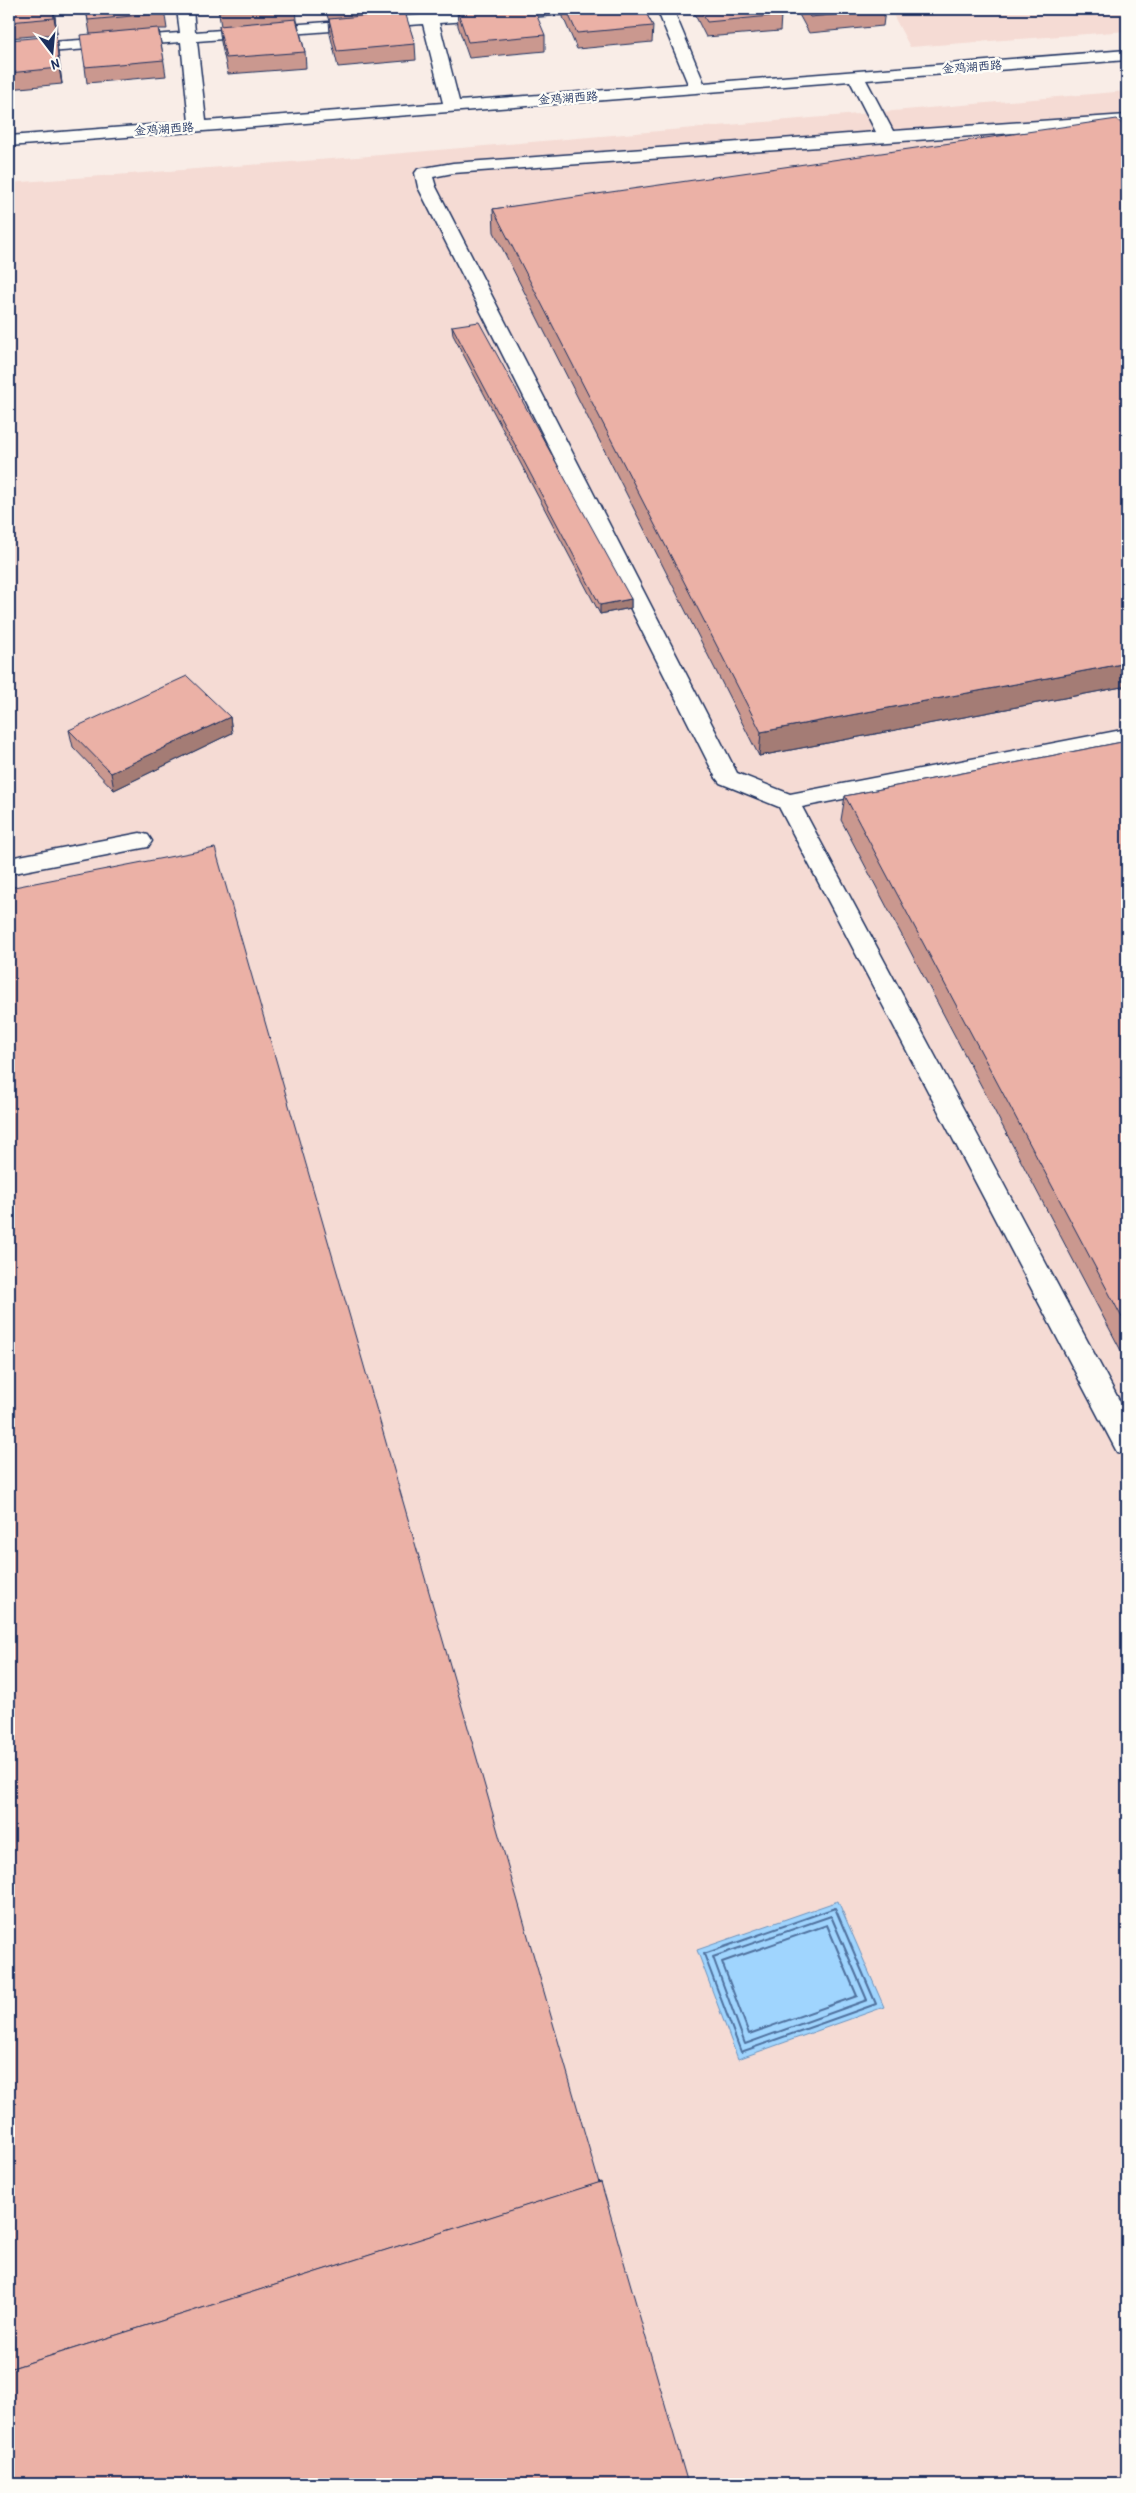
<svg xmlns="http://www.w3.org/2000/svg" width="1136" height="2493" font-family="'Patrick Hand','LXGW WenKai TC',sans-serif">
	<style>
		.built { fill: #f5dbd4 }
		.water { fill: #a0d5fe; stroke: #6b93be }
		.lines { fill: none; stroke-linecap: round; stroke-linejoin: round }
		.shore { stroke: #50719e; stroke-width: 2 }
		.minor-casing { stroke: #1b2f5e; stroke-width: 3 }
		.minor { fill: #fdfcf7; fill-rule: evenodd }
		.wall { fill: #ca988f; stroke: #1b2f5e }
		.shaded-wall { fill: #a47c74; stroke: #1b2f5e }
		.building { fill: #ebb1a6; stroke: #1b2f5e }
		.labels { text-anchor: middle; stroke-width: 5; stroke-linejoin: round; paint-order: stroke }
		.far-street-label { font-size: 12px; fill: #1b2f5e; stroke: #fdfcf7 }
	</style>
	<rect width="100%" height="100%" fill="#f9ede7"/>
	<filter id="ink" filterUnits="userSpaceOnUse"><feTurbulence type="fractalNoise" baseFrequency=".02" numOctaves="2"/><feDisplacementMap in="SourceGraphic" scale="10" xChannelSelector="R" yChannelSelector="G"/><feConvolveMatrix kernelMatrix="1 2 1 2 8 2 1 2 1" color-interpolation-filters="sRGB"/></filter>
	<g filter="url(#ink)">
		<g class="built">
			<polygon points="890,9 1127,9 1127,31 910,47"/>
			<polygon points="1127,91 1127,2484 9,2484 9,183 357,157"/>
		</g>
		<polygon class="water" points="838,1901 884,2007 738,2059 697,1950"/>
		<g class="lines">
			<g class="shore">
				<polygon points="835,1908 876,2004 741,2052 704,1954"/>
				<polygon points="831,1916 867,2000 745,2044 713,1957"/>
				<polygon points="827,1925 857,1996 749,2034 722,1962"/>
			</g>
			<defs>
				<g id="minor">
					<path d="M177,9H193L195,32L421,15L419,9H435L436,14L508,9H577L575,12L569,14L439,23L459,101L688,84L657,9H673L704,83L1127,50V60L866,80L893,131L1127,115V125L453,173L433,177L436,187L737,773L790,794L1127,729V743L802,807L1127,1415V1455L1117,1452L779,807L720,783L716,778L418,187L415,173L418,169L453,163L876,132L850,81L9,146V136L189,122L181,42L9,55V45L180,33ZM423,24L443,103L206,121L197,41Z"/>
					<polygon points="140,833 148,835 152,841 148,847 9,874 9,858"/>
				</g>
			</defs>
			<use href="#minor" class="minor-casing"/>
			<use href="#minor" class="minor"/>
		</g>
		<g class="wall">
			<polygon points="9,9 54,9 57,34 9,38"/>
			<polygon points="86,9 164,9 167,29 159,29 166,76 87,83 85,67 90,34"/>
			<polygon points="218,9 296,9 297,20 305,52 306,68 228,74 221,42 219,26 221,26"/>
			<polygon points="325,9 404,9 404,12 415,44 416,60 338,67 330,34 329,21"/>
			<polygon points="563,9 644,9 653,26 652,42 577,49 563,17"/>
			<polygon points="692,9 778,9 781,15 780,31 706,37"/>
			<polygon points="796,9 884,9 885,10 883,26 809,33"/>
			<polygon points="457,10 545,35 545,51 469,58 458,26"/>
			<polygon points="9,40 58,52 62,84 9,89"/>
			<polygon points="1127,130 1127,686 759,756 494,232 493,209"/>
			<polygon points="452,326 631,599 631,608 600,614 453,335"/>
			<polygon points="230,717 232,733 114,790 73,747 69,730"/>
			<polygon points="1127,741 1127,1362 841,820 845,796"/>
		</g>
		<g class="shaded-wall">
			<polygon points="53,9 54,9 57,34 54,18"/>
			<polygon points="56,36 62,84 59,68"/>
			<polygon points="631,599 631,608 600,614 600,605"/>
			<polygon points="1127,663 1127,686 759,756 761,732"/>
			<polygon points="230,717 232,733 114,790 111,773"/>
		</g>
		<g class="building">
			<polygon points="9,9 53,9 54,18 9,22"/>
			<polygon points="86,9 164,9 165,13 88,20"/>
			<polygon points="219,9 244,9 219,11"/>
			<polygon points="474,9 534,9 545,35 468,42 457,10"/>
			<polygon points="566,9 644,9 653,26 577,33"/>
			<polygon points="700,9 778,9 781,15 707,22"/>
			<polygon points="806,9 884,9 885,10 810,17"/>
			<polygon points="405,12 415,44 337,51 329,19"/>
			<polygon points="296,19 305,52 226,58 219,26"/>
			<polygon points="158,28 164,60 85,67 80,35"/>
			<polygon points="56,36 59,68 9,73 9,40"/>
			<polygon points="1117,119 1127,130 1127,663 761,732 493,209"/>
			<polygon points="479,322 631,599 600,605 452,326"/>
			<polygon points="187,676 230,717 111,773 69,730"/>
			<polygon points="1127,741 1127,1327 845,796"/>
			<polygon points="215,848 599,2183 9,2369 9,888"/>
			<polygon points="601,2182 688,2484 9,2484 9,2369"/>
		</g>
	</g>
	<g class="labels">
		<g class="far-street-label">
			<text transform="translate(972 67) rotate(-4)" y="4">金鸡湖西路</text>
			<text transform="translate(568 98) rotate(-4)" y="4">金鸡湖西路</text>
			<text transform="translate(164 129) rotate(-4)" y="4">金鸡湖西路</text>
		</g>
	</g>
	<rect width="1136" height="2493" fill="none" stroke="#fdfcf7" stroke-width="30"/>
	<rect x="15" y="15" width="1106" height="2463" fill="none" stroke="#1b2f5e" stroke-width="2" filter="url(#ink)"/>
	<g transform="translate(52 52) rotate(164)" stroke="#fdfcf7" stroke-width="4" paint-order="stroke">
	<path d="M0-4L9 19L0 12L-9 19Z" fill="#1b2f5e"/>
	<text y="-8" font-size="14" font-weight="bold" text-anchor="middle" fill="#1b2f5e">N</text>
	</g>
</svg>
